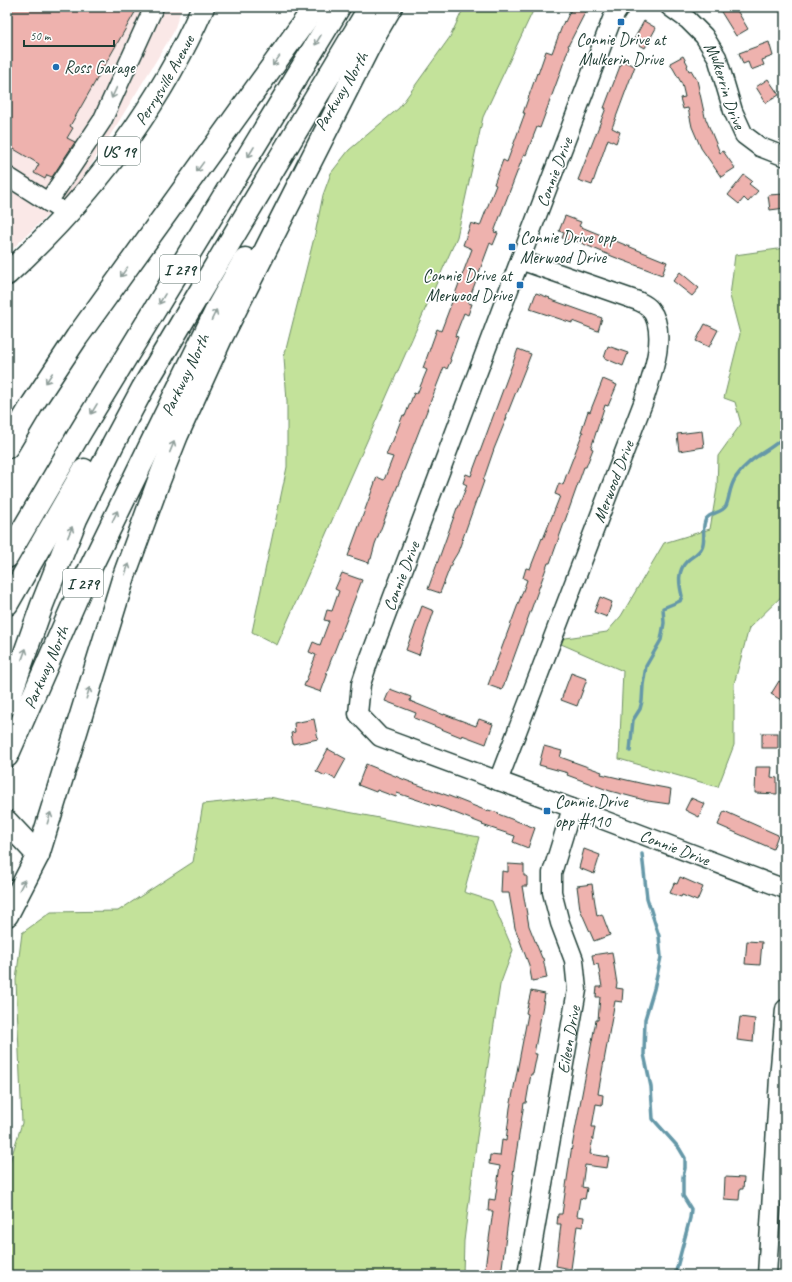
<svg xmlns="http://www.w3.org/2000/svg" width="792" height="1282" font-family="Caveat,sans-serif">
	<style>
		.built { fill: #fae8e7 }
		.green { fill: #c3e29a; stroke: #719067 }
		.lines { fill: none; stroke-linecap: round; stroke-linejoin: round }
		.stream { stroke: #6598a8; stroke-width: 3.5 }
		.building { fill: #eeb2ae; stroke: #1f3d34 }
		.minor-casing { stroke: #1f3d34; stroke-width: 21 }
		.major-casing { stroke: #1f3d34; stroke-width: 25 }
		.highway-casing { stroke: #1f3d34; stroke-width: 25 }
		.minor { stroke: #fff; stroke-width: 18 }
		.major { stroke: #fff; stroke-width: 22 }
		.highway { stroke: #fff; stroke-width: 22 }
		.oneway { stroke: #8f9e9a }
		.poi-dot { fill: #1f6fb2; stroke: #fff; stroke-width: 1.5 }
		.labels { text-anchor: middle; stroke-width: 3.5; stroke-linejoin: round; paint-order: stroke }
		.shield { fill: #fff; stroke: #627771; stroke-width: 1 }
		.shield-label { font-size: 16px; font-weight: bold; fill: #1f3d34 }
		.poi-label { font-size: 17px; fill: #1f3d34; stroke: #fff; text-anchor: start }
		.street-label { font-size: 17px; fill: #1f3d34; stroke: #fff }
	</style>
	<rect width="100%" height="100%" fill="#fff"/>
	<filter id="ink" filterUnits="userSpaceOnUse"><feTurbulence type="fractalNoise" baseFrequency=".025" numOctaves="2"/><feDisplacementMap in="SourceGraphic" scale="8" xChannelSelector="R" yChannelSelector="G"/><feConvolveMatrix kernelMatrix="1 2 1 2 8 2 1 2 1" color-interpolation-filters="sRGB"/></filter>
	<g filter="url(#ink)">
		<polygon class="built" points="7,7 182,7 173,33 116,126 76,188 7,254"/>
		<g class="green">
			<polygon points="464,7 536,7 532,13 483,117 457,237 277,645 252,632 287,467 287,402 284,357 315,234 323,195 331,173 349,150 399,108 450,37"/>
			<polygon points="785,248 785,514 781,541 785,562 785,593 749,628 734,684 734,745 718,787 619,759 623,671 552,640 607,632 621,616 664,543 710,529 717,488 718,456 741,424 735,402 724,398 740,334 730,296 735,255"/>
			<polygon points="269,797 479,837 464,892 492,901 513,950 500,985 477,1137 464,1241 463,1275 7,1275 7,1171 22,1123 16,980 22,933 51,912 118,911 193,862 203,804"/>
		</g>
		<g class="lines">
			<g class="stream">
				<path d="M630,751L633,720L640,709L642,701L643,685L646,666L661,640L664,623L663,608L680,601L682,596C679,583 677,571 687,561C692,556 699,554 702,547C706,539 701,527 706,519C711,512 722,513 726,506C730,497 729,487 736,477C750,456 769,452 785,436"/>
				<polyline points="642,854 647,898 659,936 661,957 654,989 645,1019 644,1054 651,1087 653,1119 679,1148 685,1158 685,1168 683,1177 683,1196 691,1209 690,1218 675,1275"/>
			</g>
		</g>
		<g class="building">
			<polygon points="7,7 138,7 70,126 73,128 67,138 75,142 52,177 47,175 45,179 34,173 39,164 7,145"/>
			<polygon points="572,7 588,7 568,46 569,47 559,76 540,128 537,127 526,155 524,154 494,232 498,233 493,245 490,243 471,294 468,303 472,304 468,315 464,313 455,336 458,337 450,359 451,360 447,369 444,367 375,544 371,559 370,559 369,563 348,556 377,477 384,480 393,457 386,455 391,443 392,443 403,415 405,416 414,393 417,394 427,370 423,368 437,329 441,331 472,249 463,245 471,223 480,226 496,185 494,184 503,160 507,162 525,113 523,113 537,73 538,74 546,51 552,53 564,21 565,22"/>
			<polygon points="718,7 735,7 748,29 736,36"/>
			<polygon points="644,21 656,28 645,48 633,41"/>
			<polygon points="769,42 773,56 762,60 764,65 751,70 748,62 743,64 739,53"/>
			<polygon points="683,56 688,65 687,66 689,71 691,70 697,80 705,117 720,153 723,151 735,168 721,177 701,148 692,127 688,108 683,109 680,98 685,97 682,84 670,63"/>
			<polygon points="622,61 635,66 612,128 620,132 616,143 608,139 592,185 578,180 606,108 604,108"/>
			<polygon points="768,79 779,95 766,103 756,87"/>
			<polygon points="744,175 752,181 749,184 758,191 748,202 744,198 739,204 728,195"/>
			<polygon points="785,194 785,208 770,210 768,195"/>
			<polygon points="565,216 581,222 579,226 667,262 662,275 614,257 574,240 573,242 562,238 564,233 559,231"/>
			<polygon points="680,272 699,288 692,296 673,281"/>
			<polygon points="536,293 550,298 549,299 602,318 598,331 572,321 572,323 530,309"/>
			<polygon points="705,324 718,330 709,347 696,341"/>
			<polygon points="608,346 628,353 623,366 604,358"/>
			<polygon points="518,349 531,354 506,417 507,417 494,449 483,481 484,481 478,498 477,498 458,552 452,562 440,593 428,589 457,508 458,508 467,485 463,483 466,474 471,476"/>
			<polygon points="603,379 617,385 608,406 605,405 591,448 593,449 586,467 584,467 550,563 548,563 502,690 488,685 527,580 523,578 526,568 530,569 542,538 543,539 560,496 555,494 559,483 563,485 566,476 583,432 581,432 588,411 590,412"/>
			<polygon points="702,431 704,447 679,451 677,434"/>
			<polygon points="342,573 362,580 326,673 328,673 321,692 304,686 316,655 309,652 313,642 320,645 329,621 324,620 327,610 332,611 339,591 335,589"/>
			<polygon points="600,597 612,602 607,617 594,612"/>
			<polygon points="422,606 434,611 419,655 406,650"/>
			<polygon points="571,673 587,679 577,706 561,700"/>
			<polygon points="779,681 785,685 785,694 781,700 771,694"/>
			<polygon points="390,689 411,697 410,701 444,715 444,714 476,726 479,719 493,724 486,744 462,735 461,737 414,718 416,713 385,701"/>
			<polygon points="314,719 318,739 293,744 291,733 295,732 294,723"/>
			<rect x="762" y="733" width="16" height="15"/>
			<polygon points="544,746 562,751 560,757 602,772 601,774 644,784 671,789 669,804 648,801 610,791 567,775 568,773 539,765"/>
			<polygon points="328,749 346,759 335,779 326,774 325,776 316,771"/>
			<polygon points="366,764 405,780 449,796 487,811 488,810 499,813 498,814 535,828 528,848 513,842 515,836 482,825 483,824 445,809 397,793 396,797 377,790 376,792 358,785"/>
			<polygon points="756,767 772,767 771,777 777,778 777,794 755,793"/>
			<polygon points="691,798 705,804 699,817 685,810"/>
			<polygon points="724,811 778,835 773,849 718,825"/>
			<polygon points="584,849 600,855 594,874 579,868"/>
			<polygon points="508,864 524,865 524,876 527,876 527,886 522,886 529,926 542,958 543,958 547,978 532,981 529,965 515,928 509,893 501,893 502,871 508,872"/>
			<polygon points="680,877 703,887 697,901 682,895 681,897 670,893 674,883 677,884"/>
			<polygon points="592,884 597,916 602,914 610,935 594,941 580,909 577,886"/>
			<polygon points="747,941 762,942 760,965 745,964"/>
			<polygon points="612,952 617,984 616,988 623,989 622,1002 615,1001 599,1088 598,1094 603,1095 602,1105 596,1104 592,1127 595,1127 590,1154 609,1157 607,1168 585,1165 582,1187 587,1188 585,1199 580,1198 577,1216 584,1217 583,1227 577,1226 571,1269 556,1266 561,1224 557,1224 558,1214 562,1214 571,1152 596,1020 598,1020 600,997 596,997 597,987 602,987 598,964 594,965 592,955"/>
			<polygon points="531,991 545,994 534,1054 537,1054 533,1074 531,1074 526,1103 524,1103 513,1174 514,1174 501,1275 484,1275 493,1211 488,1211 489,1199 495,1200 500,1166 489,1164 490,1155 500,1156 502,1140 506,1141 510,1108 528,1014 526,1013"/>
			<polygon points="740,1017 755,1019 753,1042 737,1040"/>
			<polygon points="725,1177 744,1178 743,1189 740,1189 739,1200 724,1199"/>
		</g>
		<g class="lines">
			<defs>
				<g id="minor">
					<path id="s1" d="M620,7L612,19L520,260L369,660L361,684L358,714L380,737L572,808L785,889"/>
					<path id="s2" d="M670,7L688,20L704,36L717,57L733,111L744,135L760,147L783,156"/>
					<polyline points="7,176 59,209"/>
					<polyline points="48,202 102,121 154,7"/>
					<path id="s3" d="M498,781L643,403C651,378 669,333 650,309C647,305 642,303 638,301L520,260"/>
					<path id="s4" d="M527,1275L577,990L574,960L560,923L552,892V873L572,808"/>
					<polyline points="767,1275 779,1078 785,1009"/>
				</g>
				<g id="major">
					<path id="s5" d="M7,274C89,199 158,109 203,7"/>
					<polyline points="7,822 38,855"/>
				</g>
				<g id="highway">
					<polyline points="368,46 391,7"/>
					<polyline points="7,447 32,405 77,337 315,7"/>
					<polyline points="7,557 81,431 339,7"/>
					<polyline points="7,604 84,470"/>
					<polyline points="7,704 42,605 76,519 113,444 143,388 194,302 370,7"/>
					<path id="s6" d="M7,756L83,583L218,307L245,259"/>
					<polyline points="7,915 38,855 124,576 158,483 177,435 221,338 375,34"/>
				</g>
			</defs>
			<use href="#minor" class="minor-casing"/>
			<use href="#major" class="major-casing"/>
			<use href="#highway" class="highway-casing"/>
			<use href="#minor" class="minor"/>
			<use href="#major" class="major"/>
			<use href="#highway" class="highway"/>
		</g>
		<defs><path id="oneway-shaft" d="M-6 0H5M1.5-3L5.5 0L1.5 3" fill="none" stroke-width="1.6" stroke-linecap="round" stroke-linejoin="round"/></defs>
		<g class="oneway">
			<use href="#oneway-shaft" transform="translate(318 40) rotate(121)"/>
			<use href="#oneway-shaft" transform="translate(276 61) rotate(126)"/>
			<use href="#oneway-shaft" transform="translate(114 93) rotate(115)"/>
			<use href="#oneway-shaft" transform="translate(251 152) rotate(121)"/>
			<use href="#oneway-shaft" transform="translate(200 167) rotate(126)"/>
			<use href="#oneway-shaft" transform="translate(124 272) rotate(126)"/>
			<use href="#oneway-shaft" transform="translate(162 299) rotate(121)"/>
			<use href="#oneway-shaft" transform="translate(214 315) rotate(-64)"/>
			<use href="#oneway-shaft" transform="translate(49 378) rotate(123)"/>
			<use href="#oneway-shaft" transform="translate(94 409) rotate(121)"/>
			<use href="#oneway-shaft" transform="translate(172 447) rotate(-68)"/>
			<use href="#oneway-shaft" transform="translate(115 516) rotate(-64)"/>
			<use href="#oneway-shaft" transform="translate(70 532) rotate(-68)"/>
			<use href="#oneway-shaft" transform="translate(127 569) rotate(-71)"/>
			<use href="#oneway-shaft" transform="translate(24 654) rotate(-70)"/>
			<use href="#oneway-shaft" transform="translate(88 693) rotate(-73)"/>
			<use href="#oneway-shaft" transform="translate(49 818) rotate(-73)"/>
			<use href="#oneway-shaft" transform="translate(22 885) rotate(-63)"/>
		</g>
	</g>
	<g class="poi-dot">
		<rect x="617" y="18" width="8" height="8" rx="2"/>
		<circle cx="56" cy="67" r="4"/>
		<rect x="508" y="243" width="8" height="8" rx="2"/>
		<rect x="516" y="281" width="8" height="8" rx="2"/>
		<rect x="543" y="807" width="8" height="8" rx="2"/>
	</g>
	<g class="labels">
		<g class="shield">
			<rect x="98" y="137" width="42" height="28" rx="3"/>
			<rect x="160" y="255" width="40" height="28" rx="3"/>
			<rect x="63" y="569" width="40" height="28" rx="3"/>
		</g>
		<g class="shield-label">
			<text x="119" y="157">US 19</text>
			<text x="180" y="275">I 279</text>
			<text x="83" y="589">I 279</text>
		</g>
		<g class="poi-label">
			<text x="621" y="45" text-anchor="middle">Connie Drive at<tspan x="621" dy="20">Mulkerin Drive</tspan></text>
			<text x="64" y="73">Ross Garage</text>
			<text x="520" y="243">Connie Drive opp<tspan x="520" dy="20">Merwood Drive</tspan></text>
			<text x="512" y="281" text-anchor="end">Connie Drive at<tspan x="512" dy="20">Merwood Drive</tspan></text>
			<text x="555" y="807">Connie Drive<tspan x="555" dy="20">opp #110</tspan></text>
		</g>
		<g class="street-label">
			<text dy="6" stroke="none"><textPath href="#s5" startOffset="251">Perrysville Avenue</textPath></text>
			<text dy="6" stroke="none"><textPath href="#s2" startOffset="99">Mulkerrin Drive</textPath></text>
			<text transform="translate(341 91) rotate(-59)" y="6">Parkway North</text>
			<text transform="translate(554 172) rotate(-69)" y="6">Connie Drive</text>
			<text dy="6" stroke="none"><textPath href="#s6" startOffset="421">Parkway North</textPath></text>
			<text dy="6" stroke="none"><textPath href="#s3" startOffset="321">Merwood Drive</textPath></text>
			<text transform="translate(401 576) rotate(-69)" y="6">Connie Drive</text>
			<text dy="6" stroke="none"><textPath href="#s6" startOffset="97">Parkway North</textPath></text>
			<text dy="6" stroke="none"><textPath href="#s1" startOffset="1102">Connie Drive</textPath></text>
			<text dy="6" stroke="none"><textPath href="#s4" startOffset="239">Eileen Drive</textPath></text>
		</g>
	</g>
	<rect width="792" height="1282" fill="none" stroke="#fff" stroke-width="24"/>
	<rect x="12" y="12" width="768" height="1258" fill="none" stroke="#1f3d34" stroke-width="1.5" filter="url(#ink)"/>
	<path d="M24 40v6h90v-6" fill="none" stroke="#1f3d34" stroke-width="2"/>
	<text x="30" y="40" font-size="12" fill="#1f3d34" stroke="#ffffff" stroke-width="3" paint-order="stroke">50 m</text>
</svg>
